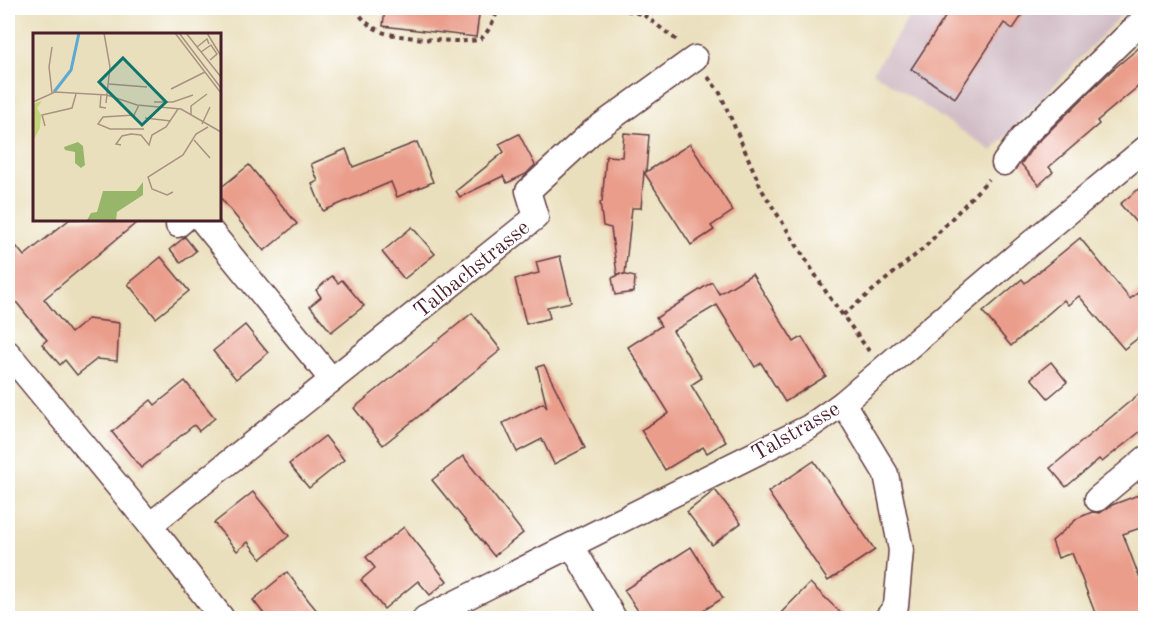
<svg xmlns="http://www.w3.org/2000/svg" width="1153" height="626" font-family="'Old Standard TT',serif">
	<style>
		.industrial { fill: #d2bdc6 }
		.building { fill: #ea9d8b }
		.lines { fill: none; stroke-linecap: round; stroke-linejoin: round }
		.minor-casing { stroke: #623c41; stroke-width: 27 }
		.path { stroke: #623c41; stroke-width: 4; stroke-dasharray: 4.5 4.5; stroke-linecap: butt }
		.minor { stroke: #fff; stroke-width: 24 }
		.labels { text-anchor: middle; stroke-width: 4.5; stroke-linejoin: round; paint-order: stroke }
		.street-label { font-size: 22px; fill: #4a1f2b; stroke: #fff }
		.inset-river { fill: none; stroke: #5aaad4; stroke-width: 3 }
		.inset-road { fill: none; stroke: #aa9282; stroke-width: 1.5 }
		.view { fill: #0f766e; fill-opacity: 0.15; stroke: #0f766e; stroke-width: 3 }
		.inset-edge { fill: none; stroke: #4a1f2b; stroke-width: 3 }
	</style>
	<rect width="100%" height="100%" fill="#fff"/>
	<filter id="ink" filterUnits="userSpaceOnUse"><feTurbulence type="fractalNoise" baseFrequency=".0167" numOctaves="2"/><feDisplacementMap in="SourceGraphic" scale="12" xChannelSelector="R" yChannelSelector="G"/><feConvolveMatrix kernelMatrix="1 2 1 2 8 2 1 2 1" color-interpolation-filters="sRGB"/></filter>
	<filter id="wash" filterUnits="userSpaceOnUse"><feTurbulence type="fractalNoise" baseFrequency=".008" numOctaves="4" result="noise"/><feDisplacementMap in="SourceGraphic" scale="24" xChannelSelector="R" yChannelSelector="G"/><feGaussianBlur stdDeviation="1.35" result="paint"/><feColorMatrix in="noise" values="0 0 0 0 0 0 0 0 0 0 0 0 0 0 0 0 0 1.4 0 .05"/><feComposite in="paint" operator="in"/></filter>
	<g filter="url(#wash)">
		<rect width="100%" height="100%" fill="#eadfbc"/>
		<polygon class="industrial" points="915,8 1128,8 992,151 873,72"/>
		<g id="blocks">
			<g class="building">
				<polygon points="385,8 480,8 476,37 383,26"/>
				<polygon points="951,8 1027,8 1013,29 1004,23 955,98 911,69"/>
				<polygon points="1146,42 1146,80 1097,121 1099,124 1049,167 1053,172 1039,185 1021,164 1033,147 1111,71"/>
				<polygon points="624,133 649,135 646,172 690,144 733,211 711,226 714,230 691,245 644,172 641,208 632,208 625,274 622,274 635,277 634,292 615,295 612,278 621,274 617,274 611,228 603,226 600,202 602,202 606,156 622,157"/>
				<polygon points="519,134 535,165 526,174 507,183 503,176 460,197 456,191 504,152 499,144"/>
				<polygon points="417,142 433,182 397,197 391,182 323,211 312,184 318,181 311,164 346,149 353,167"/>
				<polygon points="249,165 297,224 264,251 219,196 219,189"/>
				<polygon points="1146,183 1146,234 1120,204"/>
				<polygon points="70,219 141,219 44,299 71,333 88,319 119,323 117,361 97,359 77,375 65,360 60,365 42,344 47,340 8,292 8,236 24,256"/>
				<polygon points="412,227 435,254 404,279 382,252"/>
				<polygon points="185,237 196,251 181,263 170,249"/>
				<polygon points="1080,238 1130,299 1146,286 1146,332 1124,349 1079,296 1068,305 1064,300 1011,346 983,312 1022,279 1025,283"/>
				<polygon points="560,256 571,302 547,307 550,318 526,324 515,279 539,273 536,262"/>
				<polygon points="161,257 189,291 156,318 128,284"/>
				<polygon points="752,274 794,342 802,337 826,376 785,402 761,363 755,367 717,305 673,331 702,378 691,385 726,442 707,453 703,447 665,470 641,430 669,413 628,347 661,326 656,318 712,282 719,294"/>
				<polygon points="332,276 338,283 342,280 364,306 331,332 310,306 321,297 316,290"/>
				<polygon points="472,313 501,350 383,445 354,408"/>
				<polygon points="245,325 268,353 236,379 213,351"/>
				<polygon points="1051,362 1067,382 1048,398 1031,378"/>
				<polygon points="544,365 585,448 554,464 542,439 517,452 503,423 543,403 547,408 537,367"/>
				<polygon points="185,381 215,418 199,431 194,425 141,468 112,432 151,400 155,405"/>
				<polygon points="1146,388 1146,427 1102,462 1099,459 1066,487 1050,468"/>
				<polygon points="325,436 344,460 309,488 289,464"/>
				<polygon points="463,456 523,533 494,556 432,480"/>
				<polygon points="814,461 875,550 828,581 768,492"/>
				<polygon points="715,490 741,523 712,545 687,512"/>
				<polygon points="253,492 289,536 261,559 248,542 237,551 214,523"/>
				<polygon points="1146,492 1146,526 1123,534 1146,595 1146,618 1097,618 1072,553 1058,558 1052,541 1078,518 1092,512 1100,513 1112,505"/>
				<polygon points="404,527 447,581 430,595 418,581 384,609 361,580 375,568 366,557"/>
				<polygon points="691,547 723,598 692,618 643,618 624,590"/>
				<polygon points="287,572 309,601 323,618 267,618 253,600"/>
				<polygon points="810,583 846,618 776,618"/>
			</g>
		</g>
	</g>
	<g filter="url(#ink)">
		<use href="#blocks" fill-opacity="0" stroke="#623c41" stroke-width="1.5"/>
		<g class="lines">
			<defs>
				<g id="minor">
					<polyline points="1004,163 1022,138 1146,17"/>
					<polyline points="201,219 332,380"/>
					<polyline points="178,225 185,219"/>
					<polyline points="8,353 150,525 222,618"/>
					<polyline points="843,403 886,474 901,550 896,606 887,618"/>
					<polyline points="1097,499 1146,458"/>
					<polyline points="150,525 536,217 528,191 592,132 695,58"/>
					<polyline points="572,546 614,618"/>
					<polyline points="425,618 809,427 843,403 1031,243 1146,148"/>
				</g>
			</defs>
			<use href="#minor" class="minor-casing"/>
			<g class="path">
				<path d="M356,8C362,20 369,26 382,32C393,37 470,45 480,39C489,33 495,17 499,8"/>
				<polyline points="618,8 644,15 679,42"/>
				<polyline points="708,77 720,93 762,190 828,295 869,351"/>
				<polyline points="843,315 924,248 989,179"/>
			</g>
			<use href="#minor" class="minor"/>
		</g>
	</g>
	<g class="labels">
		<g class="street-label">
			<text transform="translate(471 268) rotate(-39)" y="8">Talbachstrasse</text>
			<text transform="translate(795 430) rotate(-30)" y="8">Talstrasse</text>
		</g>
	</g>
	<g transform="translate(33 33)">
		<rect width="188" height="188" fill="#eadfbc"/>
		<path d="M9,68L4,75L8,82L7,95L0,108V71Z" fill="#c1d579"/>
		<path d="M45,109L50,113L52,132L48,135L42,130V119L32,117L31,114ZM110,149V162L84,179L83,187H54L58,180L64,179L70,158H103Z" fill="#98b669"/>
		<path class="inset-river" d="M21,59L38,37L46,0"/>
		<path class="inset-road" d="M71,0L77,34L73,70M142,0L188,60M146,0L188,55M153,0L188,44M174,0L188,23M19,14L16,34L19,60M164,14L174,6L176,11M168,19L178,12L184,21L177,27M76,51L114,54M138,56L172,39M68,62L67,74L73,75M0,69L22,59L74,62L104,72L148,76L188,99M121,69H140L160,62M106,72L101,82L70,84L65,91L77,96H111M158,81V73L174,61M112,85L138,88M169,91L177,74M12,93L9,82L39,75L43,61M161,107L177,125M88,112L83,111L89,103L98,101L108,102L116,112L119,102L133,94L145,76M140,159L134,162L119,156L115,144L150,122L163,101L175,94"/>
		<path class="view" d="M90,25L133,69L109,92L66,49Z"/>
		<rect width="188" height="188" class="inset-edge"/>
	</g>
	<rect width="1153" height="626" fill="none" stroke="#fff" stroke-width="30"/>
</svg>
